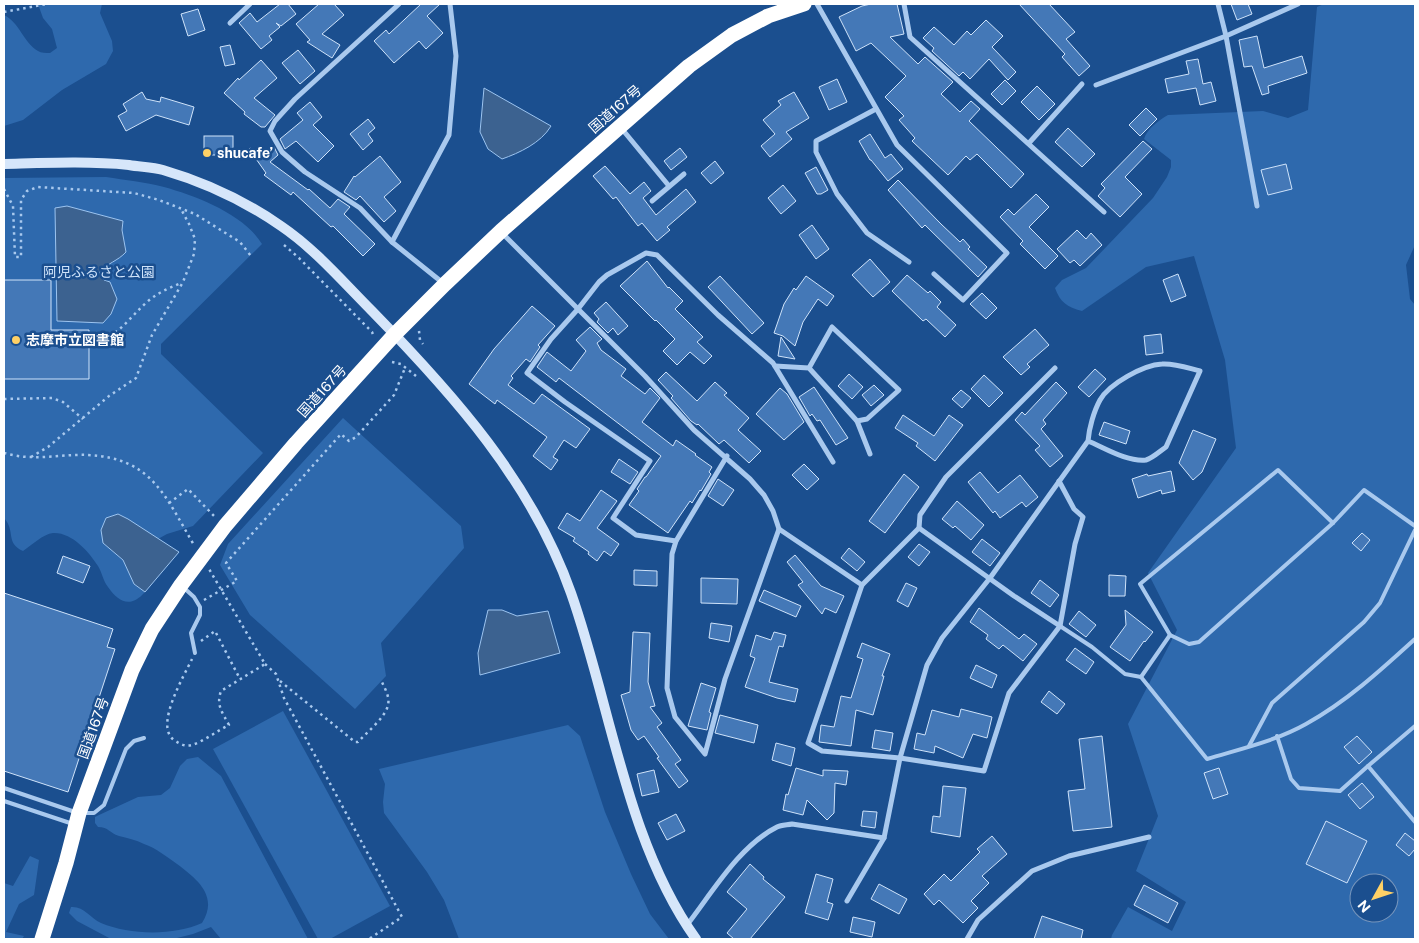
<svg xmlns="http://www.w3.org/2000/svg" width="1419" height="943" font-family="'Public Sans','Noto Sans JP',sans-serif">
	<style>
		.green { fill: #2e69ad; fill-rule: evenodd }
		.water { fill: #3c6290; stroke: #9cc4f0 }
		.building { fill: #4478b7; stroke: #cfe3fa }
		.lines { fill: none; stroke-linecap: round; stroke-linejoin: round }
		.path { stroke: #a9c9ee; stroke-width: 2.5; stroke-dasharray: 2.5 4; stroke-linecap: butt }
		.lane { stroke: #a9c9ee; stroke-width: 4 }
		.street { stroke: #a9c9ee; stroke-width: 5 }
		.secondary { stroke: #d6e6fa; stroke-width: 10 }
		.highway { stroke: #fff; stroke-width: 15 }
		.poi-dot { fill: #ffd166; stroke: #1b4f8f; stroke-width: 2 }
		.labels { text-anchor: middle; stroke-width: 5; stroke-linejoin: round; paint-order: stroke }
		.street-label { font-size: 14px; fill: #fff; stroke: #1b4f8f }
		.poi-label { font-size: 14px; font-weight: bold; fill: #fff; stroke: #1b4f8f; text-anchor: start }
		.park-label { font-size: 14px; fill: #cfe3fa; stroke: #1b4f8f }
	</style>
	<rect width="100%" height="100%" fill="#1b4f8f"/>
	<g class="green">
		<path d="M38,4H102L100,13L112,41L113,51L106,64L62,90L23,120L4,126V15C20,23 23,42 38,51C41,53 46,53 50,53L57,48L52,29L43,18Z"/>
		<path d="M1324,4H1415V245L1406,265L1410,299L1415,305V939H1111L1112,935L1128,907L1172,931L1186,902L1136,871L1158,816L1128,724L1177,630L1148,573L1236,448L1225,360L1194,256L1146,267L1082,311C1067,307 1060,302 1055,288L1062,280L1086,268L1153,198L1167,177L1171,167V160L1144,139C1147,129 1159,120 1168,115L1263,111L1288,118L1308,110L1317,7ZM1359,883H1389V913H1359Z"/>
		<path d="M106,177C125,180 145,182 164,187C196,196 244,214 262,244L161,344V354L263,453L193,526L167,534L158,539L143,530L103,543L123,560L134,584L145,592C131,608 119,603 108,587C103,581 102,572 98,566C89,552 72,532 53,533C43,534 32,545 23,551C5,543 16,531 4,518V178Z"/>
		<polygon points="343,418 461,526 464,548 381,643 386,676 355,709 250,615 220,565 228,544"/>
		<polygon points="283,711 390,906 330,939 318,939 213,749"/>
		<polygon points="568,725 580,736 605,812 631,874 650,914 669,939 459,939 444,900 427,872 384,813 383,802 385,784 379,769"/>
		<path d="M198,757L221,776L308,939H221L211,927L193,934L173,939H111L77,921L69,913L71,907C84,906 90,918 101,923C130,935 173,936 202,923C219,896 197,879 177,864C167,857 156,848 144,844C136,840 127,838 119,836C109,833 109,827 98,827L95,823V817L99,815L138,797L161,795L170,788L180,766L187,759Z"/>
		<polygon points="30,856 39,860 34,895 19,904 6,932 24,936 22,939 4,939 4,883 13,886"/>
	</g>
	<g class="water">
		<path d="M484,88L551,126C541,143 519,153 502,159L488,149L480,132Z"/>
		<path d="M67,206L123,221L122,230L126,252C118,261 107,263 99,273L104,280L110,282L117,299L111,314L103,323L57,321L55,208Z"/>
		<polygon points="118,514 128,519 179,552 145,592 134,584 123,560 103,543 101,530 106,518"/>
		<polygon points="488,610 502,610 517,616 548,611 560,653 480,675 478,653"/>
	</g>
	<g class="building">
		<polygon points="280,4 288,4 296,14 281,26 276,23 280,27 269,36 272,40 261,49 239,23 250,13 257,22"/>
		<polygon points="319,4 334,4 344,15 322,34 340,45 332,58 307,42 310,40 296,24"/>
		<polygon points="421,4 440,4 427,16 443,33 426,49 419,41 394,63 374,41 386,30 389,34"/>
		<polygon points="871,4 897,4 904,34 890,37 918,64 925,57 953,82 941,94 960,112 971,101 980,109 969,121 1024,174 1011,188 977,154 970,160 966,156 948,175 912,141 915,138 899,120 904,116 885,97 906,76 871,43 856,51 839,17 862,6"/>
		<polygon points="1019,4 1049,4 1075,32 1066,39 1090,66 1079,76 1062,57 1065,54"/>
		<polygon points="1231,4 1248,4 1252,14 1237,20"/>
		<polygon points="198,9 205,30 188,36 181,14"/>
		<polygon points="986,20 1003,36 992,47 1016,72 1008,80 989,59 970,79 963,72 959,76 932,51 934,48 923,38 934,27 954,45 967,31 971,35"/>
		<polygon points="1257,36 1264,68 1302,56 1307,73 1268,86 1269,93 1262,95 1252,66 1244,67 1239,40"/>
		<polygon points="230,45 235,64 225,66 220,47"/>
		<polygon points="298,50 315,71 300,84 282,63"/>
		<polygon points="1198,59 1203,84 1211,82 1216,101 1200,105 1196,88 1168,93 1165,79 1189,74 1186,61"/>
		<polygon points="261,60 277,78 254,98 275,115 265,127 261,127 244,114 245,112 224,93 238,78 239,80"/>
		<polygon points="837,79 847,102 829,110 819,87"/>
		<polygon points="1005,80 1016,91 1002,105 991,94"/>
		<polygon points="1037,86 1055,104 1039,120 1021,102"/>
		<polygon points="142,92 146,99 160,102 161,97 194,107 189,125 156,115 126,131 118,116 127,111 123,104"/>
		<polygon points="794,92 809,118 786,132 792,139 770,157 761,146 775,134 763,120 781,105 778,101"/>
		<polygon points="310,102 322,117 313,125 334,146 318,162 296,141 285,149 280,139 303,120 297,113"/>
		<polygon points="1146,108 1157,119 1140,136 1129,125"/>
		<polygon points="368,119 375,128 368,134 373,141 363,150 350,134"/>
		<polygon points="1068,128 1095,154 1082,167 1055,142"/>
		<polygon points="870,134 885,158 891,154 903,169 888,181 871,160 870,160 859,141"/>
		<rect x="204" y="136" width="29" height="19"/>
		<polygon points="1143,141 1152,149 1125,177 1142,194 1120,217 1098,196 1105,188 1101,184"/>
		<polygon points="273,145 278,155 270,162 308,190 309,189 330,208 338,199 350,207 344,214 375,244 363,256 333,226 331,227 293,192 291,195 264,175 266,173 249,149 250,148 260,155"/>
		<polygon points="680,148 687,157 671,170 664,161"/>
		<polygon points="380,156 401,182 384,197 396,211 384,222 360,196 356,200 344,192 354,176 355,177"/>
		<polygon points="715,161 724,173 711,184 701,173"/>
		<polygon points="1286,164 1292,189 1268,195 1261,170"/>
		<polygon points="605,166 630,194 644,182 651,191 643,198 656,215 686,189 696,202 667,227 670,230 657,241 642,223 638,226 616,197 613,199 593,176"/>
		<polygon points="816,167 828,190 821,194 817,194 805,173"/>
		<polygon points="898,180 941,224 960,242 963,239 970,247 968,249 987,267 978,277 925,225 922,228 888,190"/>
		<polygon points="783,185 796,201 781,214 768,198"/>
		<polygon points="1036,194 1049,207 1029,227 1058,256 1045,269 1020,244 1023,241 1000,217 1008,209 1014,215"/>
		<polygon points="812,225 829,249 816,259 799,235"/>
		<polygon points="1077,230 1086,239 1091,233 1102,245 1080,266 1074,260 1070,263 1057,249"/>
		<polygon points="870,259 890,282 873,297 852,275"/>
		<polygon points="647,261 668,288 669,287 683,301 675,309 703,337 697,342 712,356 704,364 690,352 677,365 663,351 675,339 656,320 655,321 620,286"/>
		<polygon points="1178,274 1186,296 1171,302 1163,280"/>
		<polygon points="907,275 928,293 930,291 941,302 937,307 956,325 945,337 926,319 923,321 892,291"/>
		<polygon points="720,276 764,323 752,334 708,287"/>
		<polygon points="806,276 834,296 827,306 818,299 803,322 795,346 783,336 774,333 784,304 794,288 796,290"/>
		<polygon points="4,280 51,280 51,330 89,330 89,379 4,379"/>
		<polygon points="982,293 997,308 986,319 970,304"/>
		<polygon points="606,302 628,326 618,335 613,328 608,333 597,322 599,319 594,313"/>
		<polygon points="532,306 555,326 538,345 540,347 530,362 526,359 511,376 513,378 508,385 534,404 542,394 590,429 576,448 564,440 553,457 558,460 551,470 533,456 547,437 497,400 495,404 469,384 494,349"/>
		<polygon points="590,327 602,339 597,343 601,350 626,369 621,376 645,394 650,388 660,398 642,422 673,446 676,440 696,454 695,455 712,467 709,472 711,474 701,491 700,490 692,503 690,501 668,533 629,505 639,491 637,489 645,477 646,477 661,456 559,378 556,382 537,367 547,352 571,371 586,351 576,340"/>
		<polygon points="1035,329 1049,345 1027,364 1030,367 1021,375 1003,357"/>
		<polygon points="1161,334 1163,353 1146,355 1144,336"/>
		<polygon points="781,337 795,359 778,356"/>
		<polygon points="1095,369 1106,379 1089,397 1078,387"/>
		<polygon points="666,372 697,401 715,382 727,393 724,395 749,418 738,430 761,451 749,463 724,440 719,444 698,424 697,425 691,421 671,398 673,396 658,380"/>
		<polygon points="849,374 863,387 852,399 838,386"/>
		<polygon points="984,375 1003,393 989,407 971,389"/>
		<polygon points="1056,382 1067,393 1043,420 1046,424 1041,429 1063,456 1050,467 1035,450 1040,446 1015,420 1022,412 1025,415"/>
		<polygon points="874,385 884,395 871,406 862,395"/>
		<polygon points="814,387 848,438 836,445 820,420 817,421 812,414 810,416 799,397"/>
		<polygon points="780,388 787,394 804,422 784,440 756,414"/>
		<polygon points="961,390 971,398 962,408 952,399"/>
		<polygon points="903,415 934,436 949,415 963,425 935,461 916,446 918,443 895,428"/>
		<polygon points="1104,422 1130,431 1126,444 1099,435"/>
		<polygon points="1193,430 1216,439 1202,472 1193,480 1179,463"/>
		<polygon points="619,459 638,472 630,484 611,472"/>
		<polygon points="804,464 819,479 807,490 792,475"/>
		<polygon points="1171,471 1175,491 1162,494 1161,490 1138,498 1132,479 1147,474 1148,476"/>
		<polygon points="980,472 998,493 1020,475 1038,497 1026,507 1022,502 1000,518 995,511 993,513 968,482"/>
		<polygon points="904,474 919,487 885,533 869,521"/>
		<polygon points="718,479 734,490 723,506 708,496"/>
		<polygon points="601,490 617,501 597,528 619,544 611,556 604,551 597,561 588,554 589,552 573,541 575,538 558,528 567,513 580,521"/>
		<polygon points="957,501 984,525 971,540 955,526 953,528 942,519"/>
		<polygon points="1362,533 1370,540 1361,551 1352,543"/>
		<polygon points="982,539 1000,553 990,566 972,552"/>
		<polygon points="919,544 930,552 919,566 908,557"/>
		<polygon points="849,548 865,562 857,571 841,558"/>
		<polygon points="795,555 821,586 844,596 836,613 825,608 822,614 798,585 803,582 787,562"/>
		<polygon points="63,556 90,566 83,583 57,573"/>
		<polygon points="634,570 657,571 657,586 634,585"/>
		<polygon points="1109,575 1126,576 1125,596 1109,596"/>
		<polygon points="701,578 738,579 737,604 701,603"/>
		<polygon points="1040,580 1059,595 1050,607 1031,593"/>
		<polygon points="906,583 917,588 908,607 897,601"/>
		<polygon points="764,590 801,606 796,617 759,601"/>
		<polygon points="4,593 113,629 107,647 115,649 68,792 4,771"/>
		<polygon points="979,608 1019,639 1024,634 1037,644 1023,661 1003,645 999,649 986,639 988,635 970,622"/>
		<polygon points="1125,610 1153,632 1145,642 1144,641 1130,661 1110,647 1126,625"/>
		<polygon points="1079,611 1096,625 1086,637 1069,624"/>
		<polygon points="711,623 732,626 729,642 709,638"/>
		<polygon points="633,632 650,633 648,682 655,706 650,707 662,723 657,727 681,760 675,764 688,781 679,788 657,758 659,757 644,736 638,740 631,730 621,695 630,692"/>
		<polygon points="774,632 786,635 783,647 779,646 769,682 798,689 795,702 777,698 745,687 755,658 750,656 756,635 771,640"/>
		<polygon points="862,643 890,654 882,676 884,676 873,715 856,710 851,746 819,742 821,725 834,727 841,696 851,698 863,659 857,657"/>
		<polygon points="1075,648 1094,662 1086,674 1066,660"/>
		<polygon points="976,665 997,675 992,688 970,678"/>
		<polygon points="701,683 716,688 709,712 711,713 707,730 688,726"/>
		<polygon points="1049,691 1065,704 1057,714 1041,702"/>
		<polygon points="961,709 992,717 987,738 973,734 963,758 935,746 934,753 914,749 917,733 925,735 932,710 959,717"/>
		<polygon points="720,715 758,725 754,743 715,733"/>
		<polygon points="875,730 893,733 890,751 872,748"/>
		<polygon points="1102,736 1112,827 1073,831 1068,791 1085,789 1079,739"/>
		<polygon points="1357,736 1372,752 1359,764 1344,747"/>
		<polygon points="776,743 795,748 791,766 772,760"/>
		<polygon points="796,768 823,776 823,770 848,771 846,785 835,783 834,813 827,820 807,800 803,815 783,810 786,794 788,795"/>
		<polygon points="1219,768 1228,794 1213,799 1204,773"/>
		<polygon points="654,770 659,792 642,796 637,774"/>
		<polygon points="1362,783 1374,797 1360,809 1348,795"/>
		<polygon points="943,786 966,788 960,837 931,832 933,816 940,817"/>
		<polygon points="863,811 877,812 875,828 861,826"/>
		<polygon points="676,814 685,831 667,840 658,823"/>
		<polygon points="1326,821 1367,841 1347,883 1306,864"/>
		<polygon points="1405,833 1415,841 1415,849 1409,856 1396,845"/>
		<polygon points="992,836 1007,854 982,876 989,883 971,901 978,908 963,923 939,900 934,905 924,894 944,874 951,881 980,852 977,849"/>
		<polygon points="750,864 764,877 763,879 785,897 750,939 734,939 727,933 747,909 727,892"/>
		<polygon points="816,874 833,879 827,902 833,904 828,920 805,913"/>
		<polygon points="879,884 907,899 899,914 871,899"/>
		<polygon points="1144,885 1178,903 1168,923 1134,905"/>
		<polygon points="1042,916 1083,930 1081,939 1034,939"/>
		<polygon points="853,917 875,922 872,937 850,932"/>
	</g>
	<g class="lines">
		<g class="path">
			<polyline points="4,12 47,4"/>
			<polyline points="4,189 13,206 15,257 21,257 21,200 27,191 38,187 134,193 159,200 195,214 240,242 251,256"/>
			<polyline points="284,245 299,258 372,332 374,337"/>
			<polyline points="419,331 420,340 423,344"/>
			<path d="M92,344C117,338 129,318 147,302C157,293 169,288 181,283"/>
			<polyline points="392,362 401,364 416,376"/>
			<polyline points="4,399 52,398 63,402 83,419"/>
			<path d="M4,453C12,455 21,457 30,457C49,458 69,454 88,455C152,458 165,496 194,545"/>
			<polyline points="31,457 48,447 109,396 136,378 152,335 183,282 194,254 195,239 189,224 181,209"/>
			<polyline points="169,503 188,489 214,516"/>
			<polyline points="204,600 237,581 226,563 341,434 349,441 356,437 394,395 405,368"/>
			<polyline points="201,641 215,631 240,679"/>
			<path d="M192,659C184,676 154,726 174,740C180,744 185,747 192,745C204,741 217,731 229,725C222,712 216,705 221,691L265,664L209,569"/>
			<polyline points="265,664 276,674 284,698 402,917 369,939"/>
			<path d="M280,681L355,742H358C366,733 386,717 388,705C390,697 385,689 382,682"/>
		</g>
		<g class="lane">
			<polyline points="183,587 194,597 200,607 200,615 191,633 195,653"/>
			<path d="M1060,626L1092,647L1125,674L1141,677L1207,759C1240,749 1276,741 1306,724C1346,702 1381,670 1415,639"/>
			<polyline points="1170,635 1140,584 1278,470 1333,523"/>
			<polyline points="1141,677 1170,635 1189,644 1199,642 1333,523 1364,490 1415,526"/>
			<polyline points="1415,726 1368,766 1415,822"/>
			<polyline points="1277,736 1291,779 1299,788 1340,791 1368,766"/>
			<polyline points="1249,746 1272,703 1364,622 1380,603 1415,530"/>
			<polyline points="4,788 75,812"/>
			<polyline points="4,801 73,824"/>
			<polyline points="82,813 94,813 104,805 126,749 134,741 144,738"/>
		</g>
		<g class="street">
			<polyline points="817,4 897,145 1007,253 963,300 934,274"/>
			<polyline points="904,4 910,37 1104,212"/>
			<polyline points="1218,4 1226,36 1257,206"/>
			<polyline points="230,23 250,4"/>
			<polyline points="1096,85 1226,36 1298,4"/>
			<polyline points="876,109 816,141 816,152 837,194 867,233 909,262"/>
			<polyline points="622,129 669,186"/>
			<polyline points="1029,143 1082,84"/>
			<polyline points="652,201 684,174"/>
			<polyline points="501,232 645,376 694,430 750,479 764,495 773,511 779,529 862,585"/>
			<polyline points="392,242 360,208 305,172 282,152 270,131 275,121 295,99 399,4"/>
			<polyline points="443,283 392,242 449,135 456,56 450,4"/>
			<polyline points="775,366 809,368 857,421 867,419 899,390 832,327 809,368"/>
			<polyline points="1055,368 946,477 920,515 919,528 862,585 808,743 822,751 900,758 984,771 1009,693 1060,626 1075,544 1083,517 1074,509 1059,481"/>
			<polyline points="857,421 870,454"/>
			<polyline points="727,456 676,541 672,554 667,688 675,717 705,754 725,679 779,529"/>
			<polyline points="919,528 1014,596 1060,626"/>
			<polyline points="676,541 636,535 613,518 650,461 565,402 527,373 551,339 578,309 599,282 607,275 646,253 657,255 718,315 773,363 833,462"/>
			<path d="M847,901L884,838L900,758L927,665L942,638L990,578L1088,441C1089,428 1094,411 1100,400C1109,384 1143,365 1162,364C1174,363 1188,368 1200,371L1166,447C1160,451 1153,458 1146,460C1127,462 1105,448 1088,441"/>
			<path d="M687,925C712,893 739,846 777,827C781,825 787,825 792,824L884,838"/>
			<polyline points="967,939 978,920 1032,871 1069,856 1149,837"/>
		</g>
		<path class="secondary" d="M4,164C45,163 88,161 129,165C140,167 152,167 163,170C204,182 245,201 281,226C315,249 343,282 372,311C453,394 532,482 571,593C611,706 626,841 696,939"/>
		<polyline class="highway" points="42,939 66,863 79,813 132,670 152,629 181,585 225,526 296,443 395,334 445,284 501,231 689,66 732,35 768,16 804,4"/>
	</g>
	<g class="poi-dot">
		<circle cx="207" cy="153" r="5"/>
		<circle cx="16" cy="340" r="5"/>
	</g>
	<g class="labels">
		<g class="street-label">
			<text transform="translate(615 109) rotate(-41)" y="5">国道167号</text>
			<text transform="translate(322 391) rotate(-48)" y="5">国道167号</text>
			<text transform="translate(93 728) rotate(-70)" y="5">国道167号</text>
		</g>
		<g class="poi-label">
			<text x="217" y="158">shucafe’</text>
			<text x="26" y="345">志摩市立図書館</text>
		</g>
		<g class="park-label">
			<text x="99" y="277">阿児ふるさと公園</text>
		</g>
	</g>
	<rect width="1419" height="943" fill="none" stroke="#ffffff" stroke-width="10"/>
	<g transform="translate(1374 898) rotate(230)"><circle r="24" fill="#1b4f8f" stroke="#7695bc"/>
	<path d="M0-4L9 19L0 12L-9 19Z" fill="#ffd166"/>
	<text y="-8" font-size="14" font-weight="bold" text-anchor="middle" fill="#ffffff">N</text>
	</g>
</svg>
